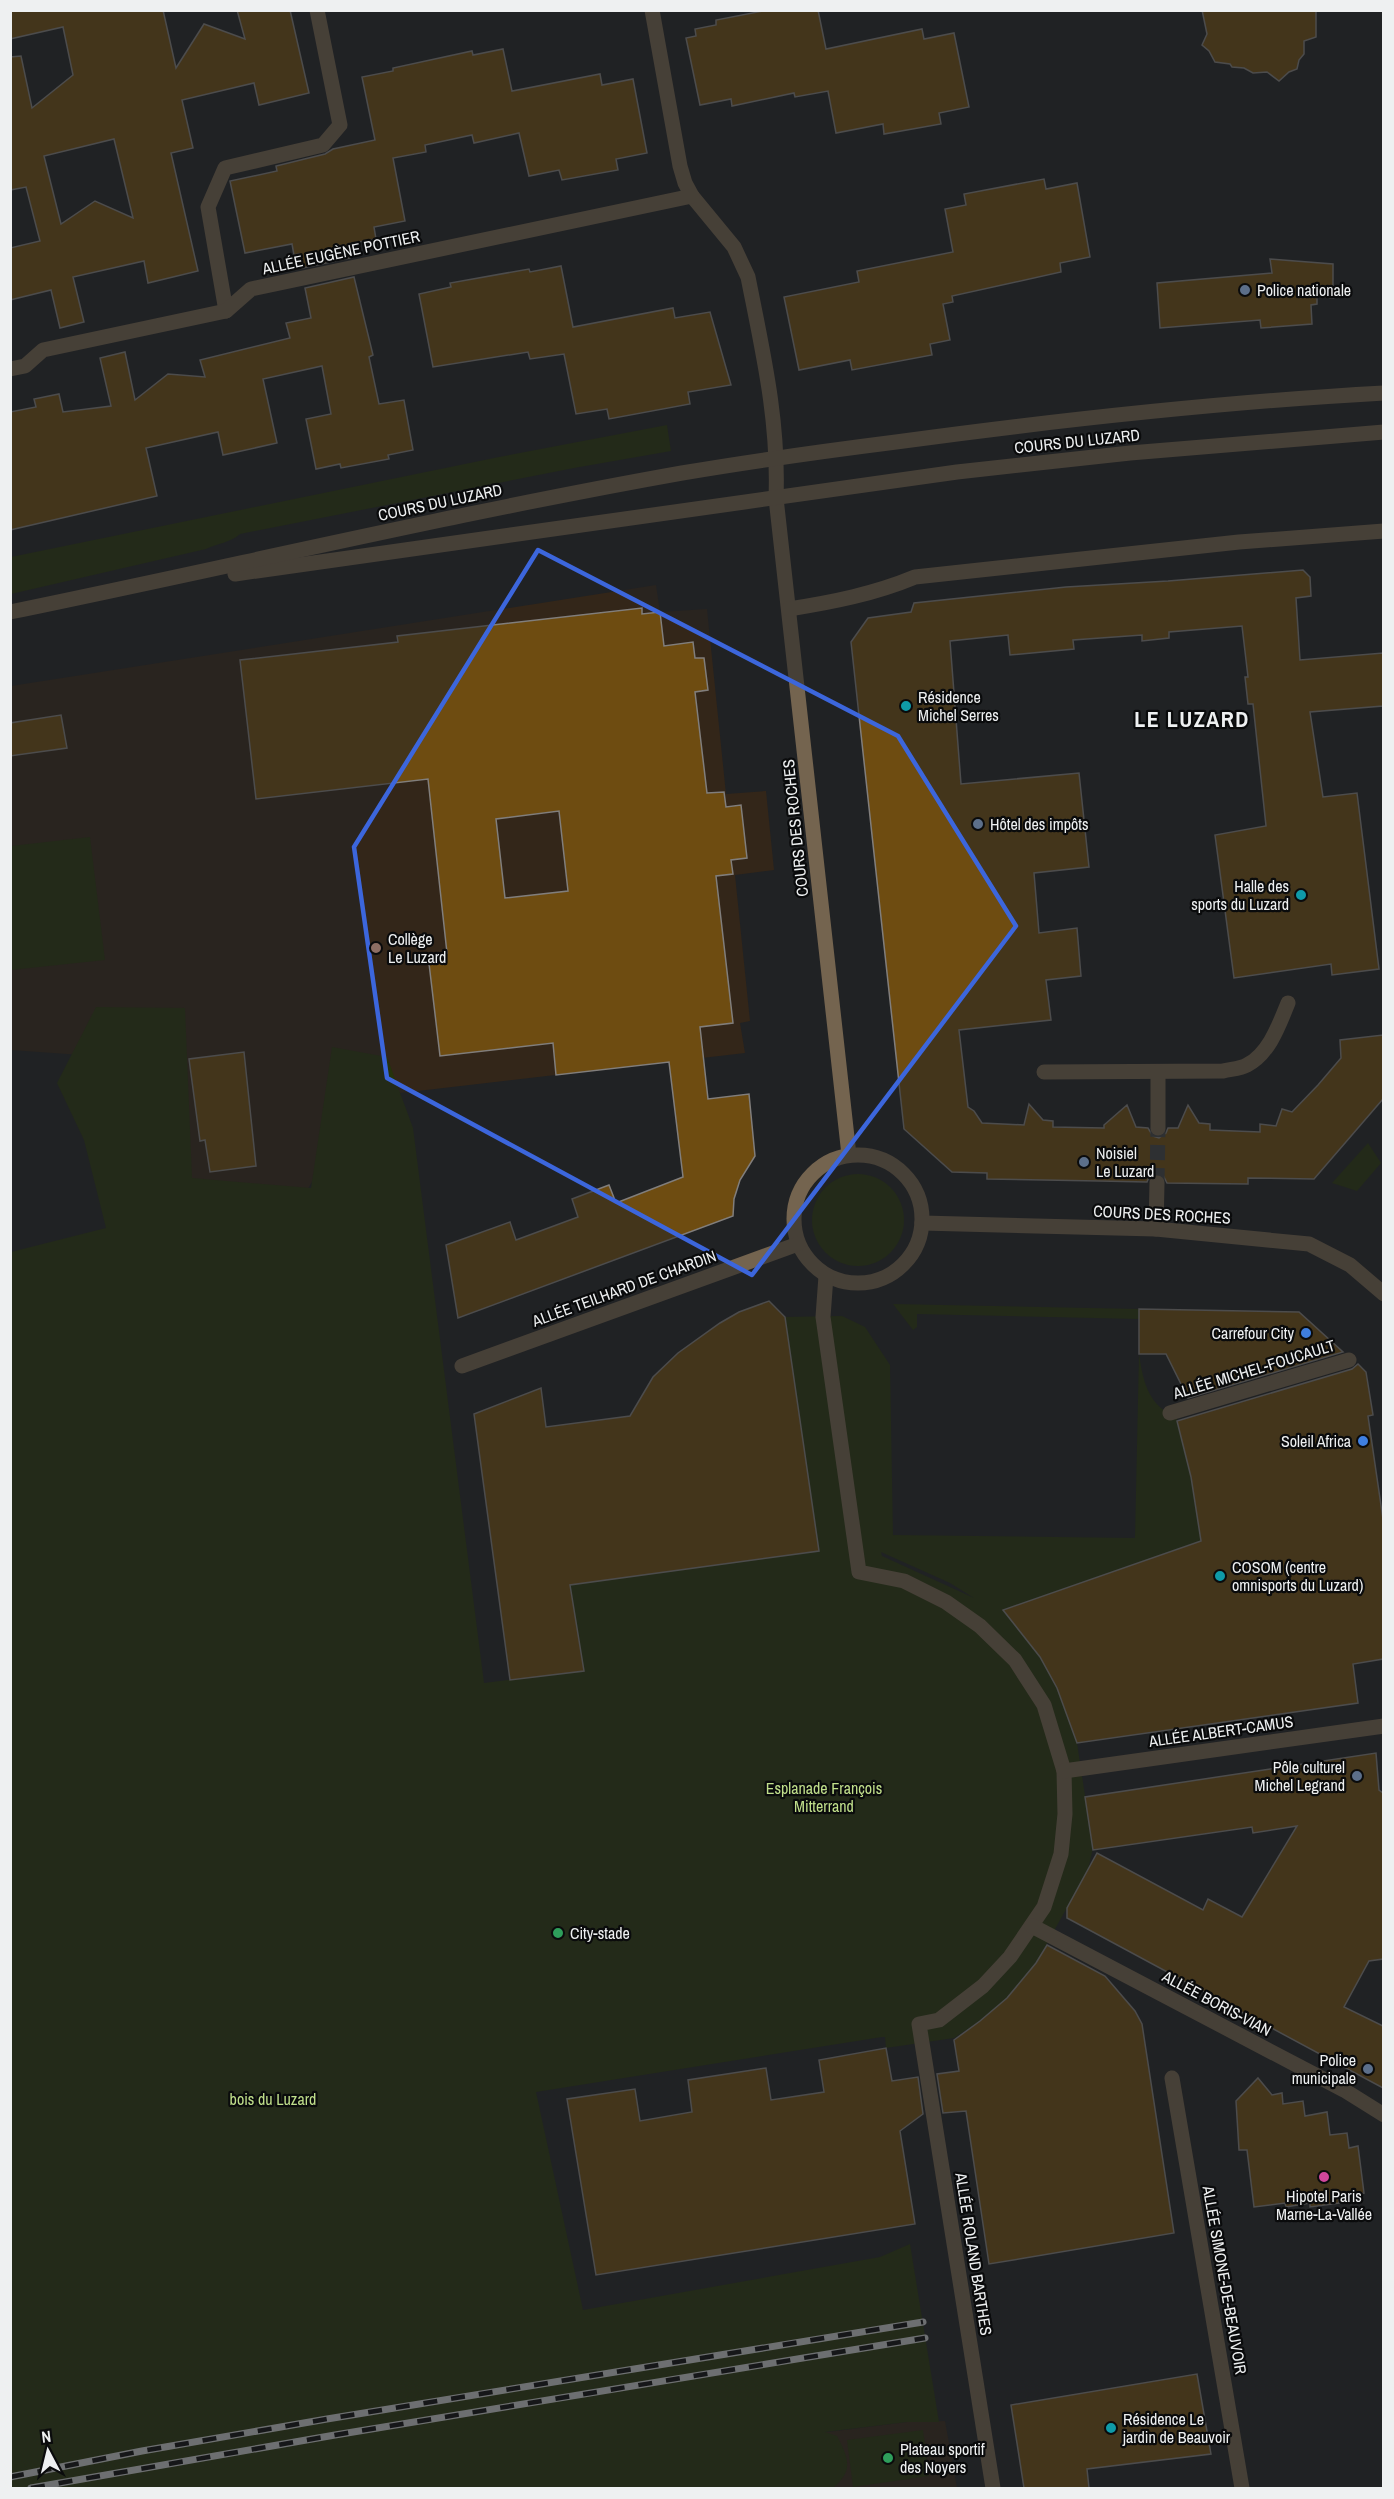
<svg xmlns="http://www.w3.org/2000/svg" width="1394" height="2499" font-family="'Archivo Narrow',sans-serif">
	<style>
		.education { fill: #332619 }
		.green { fill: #26330c; fill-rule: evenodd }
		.building { fill: #6e4c11; stroke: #817e7c; stroke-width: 1.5; fill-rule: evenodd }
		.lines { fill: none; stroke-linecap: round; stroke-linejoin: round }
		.street-tunnel { stroke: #3f4143; stroke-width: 15; stroke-dasharray: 15 8; stroke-linecap: butt }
		.street { stroke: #74644f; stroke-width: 15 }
		.rail-casing { stroke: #cbcdce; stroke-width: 7 }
		.rail { stroke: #0a0b0c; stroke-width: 4.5; stroke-dasharray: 14; stroke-linecap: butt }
		.marked { fill: none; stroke: #3c66dc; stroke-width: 4.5; stroke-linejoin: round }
		.service-dot { fill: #5c6f8a; stroke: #0a0b0c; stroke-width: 2 }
		.culture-dot { fill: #0f9aa8; stroke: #0a0b0c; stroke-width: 2 }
		.education-dot { fill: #8d6e63; stroke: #0a0b0c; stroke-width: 2 }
		.shop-dot { fill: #3f7fe0; stroke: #0a0b0c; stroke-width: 2 }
		.leisure-dot { fill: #2e9e5b; stroke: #0a0b0c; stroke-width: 2 }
		.hotel-dot { fill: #d1479c; stroke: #0a0b0c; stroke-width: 2 }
		.labels { text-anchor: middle; stroke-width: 4.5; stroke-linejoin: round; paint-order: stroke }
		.street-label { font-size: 16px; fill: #eef0f1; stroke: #0a0b0c }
		.poi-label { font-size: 16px; fill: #eef0f1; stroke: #0a0b0c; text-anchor: start }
		.park-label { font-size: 16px; fill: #c0df8b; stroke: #0a0b0c }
		.district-label { font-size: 22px; font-weight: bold; letter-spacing: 1.5px; fill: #eef0f1; stroke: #0a0b0c }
	</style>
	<rect width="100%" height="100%" fill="#202224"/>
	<g class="education">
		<polygon points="656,585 660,612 707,609 726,794 766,791 774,870 735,875 750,1021 740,1023 745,1053 392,1094 329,1153 306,1192 233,1237 95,1056 11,1050 11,686"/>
		<polygon points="945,2421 957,2488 382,2488 907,2422"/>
	</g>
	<g class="green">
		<path d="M667,425L671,451L574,468L240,534C230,543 218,543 206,549L11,594V557L499,457Z"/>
		<polygon points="90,837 105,960 11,970 11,846"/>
		<path d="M96,1007L185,1008L192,1178L311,1188L332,1047L387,1057L413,1128L484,1683L583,1671L570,1585L819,1551L785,1317L842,1316L865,1327L890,1365L893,1535L1135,1538L1139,1354C1142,1373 1145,1394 1161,1408C1166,1412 1172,1415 1177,1419L1191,1477L1201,1541L1003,1610L1040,1657L1057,1688L1077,1743L1093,1848L1088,1870L1036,1963L1007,1998L980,2021L954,2038L886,2048L885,2037H882L536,2092L583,2310L880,2257L910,2244L939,2422H907L825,2432L837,2436C848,2457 854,2470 834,2487L11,2488V1252L106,1228L84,1140L57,1083ZM881,1552L950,1583L974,1598L882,1556Z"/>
		<polygon points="1368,1143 1381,1163 1357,1191 1332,1183"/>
		<circle cx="858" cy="1220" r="46"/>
		<polygon points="893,1304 1139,1309 1139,1319 917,1314 917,1327 913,1330"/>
		<polygon points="923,2430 929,2476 853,2487 847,2440"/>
	</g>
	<g class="building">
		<path d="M10,10H163L176,68L204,24L245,39L237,10H290L309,93L259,105L254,83L182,100L193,148L171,153L198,271L148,283L144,261L73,277L84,322L60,328L51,290L10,300V248L40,241L26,187L10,190V57L21,56L32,108L73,75L63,27L10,39ZM114,139L133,218L95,201L61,224L44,156Z"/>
		<polygon points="768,10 818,10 826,49 922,29 924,39 954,33 969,107 939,113 941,124 884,134 883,124 836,133 828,91 795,97 794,93 732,106 731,99 700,105 686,38 696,36 695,29 716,25 716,20"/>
		<polygon points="1202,10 1316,10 1316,37 1304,41 1304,54 1299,60 1297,69 1289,72 1279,81 1267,72 1253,73 1244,68 1232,67 1230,64 1215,62 1209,51 1202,45 1207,34"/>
		<polygon points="503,49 512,91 600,74 602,85 633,79 647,153 616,159 618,170 562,180 559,170 529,176 519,133 474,143 472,135 425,145 426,152 393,158 405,221 374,227 376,239 348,244 350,258 302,268 299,254 294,255 292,244 245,253 230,181 277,171 276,166 325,154 333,149 375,140 362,77 393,71 393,68 472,51 473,55"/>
		<polygon points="1044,179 1046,189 1077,183 1090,257 1060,263 1061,272 952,296 953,302 943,304 950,340 930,344 932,355 852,370 850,360 799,370 784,297 859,282 857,271 953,252 945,209 966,205 964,194"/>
		<polygon points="1270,259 1333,264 1333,298 1317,296 1317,304 1311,305 1312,324 1261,328 1260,320 1160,328 1157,283 1272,273"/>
		<polygon points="561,266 573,327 673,308 675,318 710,312 731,385 688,392 690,404 609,419 607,409 576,414 564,354 530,359 528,352 433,367 419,294 451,287 450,283 529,269 530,272"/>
		<polygon points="354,277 373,355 369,357 379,404 404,400 413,450 388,455 389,459 341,468 340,464 316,469 306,419 331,414 322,366 263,379 277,443 223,455 218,432 146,448 157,496 10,530 10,412 36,407 34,399 59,394 63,412 111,406 100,358 125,352 135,400 168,374 205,377 200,360 290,338 286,323 311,318 305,288"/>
		<polygon points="1303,570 1310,577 1311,596 1296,598 1300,660 1383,653 1383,706 1310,712 1323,797 1357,793 1379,969 1332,975 1331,964 1234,978 1215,835 1266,826 1253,704 1248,704 1245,677 1248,677 1242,626 1169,632 1169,638 1142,641 1142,635 1073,640 1074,649 1010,655 1008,635 950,641 961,784 1079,773 1089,867 1034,873 1039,933 1077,928 1081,976 1046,980 1051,1020 959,1030 968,1107 974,1111 982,1123 1024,1125 1029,1104 1043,1120 1053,1121 1053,1127 1104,1128 1104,1125 1127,1105 1136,1127 1148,1128 1153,1136 1159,1138 1166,1133 1168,1128 1178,1128 1188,1105 1199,1123 1210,1124 1210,1130 1260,1132 1260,1124 1276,1126 1282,1109 1292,1112 1318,1085 1341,1058 1340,1040 1383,1035 1383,1099 1314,1179 1248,1178 1248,1184 1167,1183 1163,1175 1157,1173 1149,1177 1147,1182 1099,1181 987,1179 987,1173 952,1172 904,1129 851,642 868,618 911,612 914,603 1066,587 1168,581"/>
		<path d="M642,608V614L660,612L664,646L693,642L695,658H704L708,690L695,692L707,793L724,792L726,807L741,805L747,858L731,860L733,874L716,876L733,1023L700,1027L708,1099L749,1094L755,1156L740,1180L734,1199L733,1216L458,1318L446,1245L510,1222L516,1240L578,1217L572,1199L609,1185L616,1203L683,1177L669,1062L556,1075L553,1043L440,1056L428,955L447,953L428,779L256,799L240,660L398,642L397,636ZM559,811L568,891L505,898L496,819Z"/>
		<polygon points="61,715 67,748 10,756 10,723"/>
		<polygon points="244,1052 256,1166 210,1172 205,1140 200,1141 189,1059"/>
		<polygon points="769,1301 785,1317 819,1551 570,1585 584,1671 510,1680 474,1414 541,1388 546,1427 630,1416 653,1377 678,1353 720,1323 739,1312"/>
		<polygon points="1139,1309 1299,1312 1343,1352 1188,1398 1166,1354 1139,1354"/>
		<polygon points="1358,1364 1366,1372 1373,1415 1368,1416 1383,1519 1383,1659 1353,1664 1358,1703 1077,1743 1057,1688 1040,1657 1003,1610 1201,1541 1191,1477 1177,1421 1352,1369"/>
		<polygon points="1376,1753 1379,1790 1383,1793 1383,1959 1369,1961 1344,2007 1383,2026 1383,2088 1067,1918 1067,1908 1097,1853 1203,1910 1208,1899 1242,1917 1297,1826 1253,1833 1252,1827 1093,1850 1085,1797"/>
		<polygon points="1047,1945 1105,1976 1135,2011 1142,2024 1174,2233 989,2264 966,2111 943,2113 937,2074 959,2071 954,2040 980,2021 1007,1998 1036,1963"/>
		<polygon points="886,2048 892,2081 918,2077 923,2114 900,2131 915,2224 596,2275 567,2099 635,2089 640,2121 692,2112 688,2080 766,2068 771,2100 824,2092 819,2060"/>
		<polygon points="1258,2078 1272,2095 1282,2093 1283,2104 1303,2101 1305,2116 1327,2112 1330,2135 1347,2133 1349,2148 1358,2146 1364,2193 1338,2197 1339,2203 1310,2207 1310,2203 1286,2207 1285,2203 1254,2207 1247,2150 1239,2150 1236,2101"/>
		<polygon points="1197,2374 1211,2454 1087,2469 1089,2488 1024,2488 1011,2405"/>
	</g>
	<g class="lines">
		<polyline class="street-tunnel" points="1157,1183 1158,1128"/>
		<g class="street">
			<path d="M652,10L680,166L685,183L692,196L734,247L748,277C763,353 779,421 776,498L849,1155"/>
			<polyline points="226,311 208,207 225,168 323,145 340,125 317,10"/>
			<polyline points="10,369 25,366 43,350 226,311 251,289 692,196"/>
			<polyline points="235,574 957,472 1130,453 1384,432"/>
			<path d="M789,609C833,602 874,594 915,577L1239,542L1384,531"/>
			<path d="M10,612C234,566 457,513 682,473C753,461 825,451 896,442C1058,420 1221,402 1384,393"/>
			<path d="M1044,1072L1223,1071C1230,1069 1240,1069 1247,1065C1269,1054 1279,1025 1288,1003"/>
			<polyline points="1158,1128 1158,1072"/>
			<circle cx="858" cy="1219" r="64"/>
			<polyline points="922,1223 1156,1229 1309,1244 1350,1265 1384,1294"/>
			<polyline points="1156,1229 1157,1183"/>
			<polyline points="826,1276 823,1317 859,1572 904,1581 946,1602 980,1626 1015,1660 1044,1705 1064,1771 1065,1814 1061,1854 1044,1907 1010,1957 983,1986 939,2020 919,2024 993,2488"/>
			<polyline points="462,1366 798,1244"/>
			<polyline points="1170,1413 1349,1360"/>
			<polyline points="1064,1771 1384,1726"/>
			<polyline points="1032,1926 1344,2090 1384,2115"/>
			<polyline points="1172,2078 1242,2488"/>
		</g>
		<defs>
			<g id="rail">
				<polyline points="10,2477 142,2451 327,2419 923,2322"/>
				<polyline points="31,2488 335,2435 925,2338"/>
			</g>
		</defs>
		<use href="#rail" class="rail-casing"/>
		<use href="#rail" class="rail"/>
	</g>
	<path d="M0 0H1394V2499H0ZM538,550L898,736L1016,926L752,1275L387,1078L354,847Z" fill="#202224" fill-opacity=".55" fill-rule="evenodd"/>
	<path class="marked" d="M538,550L898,736L1016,926L752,1275L387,1078L354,847Z"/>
	<g class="service-dot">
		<circle cx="1245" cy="290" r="6"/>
		<circle cx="978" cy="824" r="6"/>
		<circle cx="1084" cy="1162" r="6"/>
		<circle cx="1357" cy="1776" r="6"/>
		<circle cx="1368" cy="2069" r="6"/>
	</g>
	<g class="culture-dot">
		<circle cx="906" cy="706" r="6"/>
		<circle cx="1301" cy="895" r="6"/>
		<circle cx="1220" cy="1576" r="6"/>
		<circle cx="1111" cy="2428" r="6"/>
	</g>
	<circle class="education-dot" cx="376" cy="948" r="6"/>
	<g class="shop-dot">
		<circle cx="1306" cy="1333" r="6"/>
		<circle cx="1363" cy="1441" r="6"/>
	</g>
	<g class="leisure-dot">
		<circle cx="558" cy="1933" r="6"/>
		<circle cx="888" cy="2458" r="6"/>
	</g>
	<circle class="hotel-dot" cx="1324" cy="2177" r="6"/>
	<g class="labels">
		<g class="street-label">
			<text transform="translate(341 252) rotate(-12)" y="6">ALLÉE EUGÈNE POTTIER</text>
			<text transform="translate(1077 441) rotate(-6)" y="6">COURS DU LUZARD</text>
			<text transform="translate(440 502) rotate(-12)" y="6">COURS DU LUZARD</text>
			<text transform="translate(795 828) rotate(-96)" y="6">COURS DES ROCHES</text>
			<text transform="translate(1162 1214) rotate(3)" y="6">COURS DES ROCHES</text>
			<text transform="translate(624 1288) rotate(-20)" y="6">ALLÉE TEILHARD DE CHARDIN</text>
			<text transform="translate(1254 1369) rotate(-17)" y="6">ALLÉE MICHEL-FOUCAULT</text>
			<text transform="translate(1221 1731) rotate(-8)" y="6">ALLÉE ALBERT-CAMUS</text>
			<text transform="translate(1217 2003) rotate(28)" y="6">ALLÉE BORIS-VIAN</text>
			<text transform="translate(974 2254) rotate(81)" y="6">ALLÉE ROLAND BARTHES</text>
			<text transform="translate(1225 2280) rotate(80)" y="6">ALLÉE SIMONE-DE-BEAUVOIR</text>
		</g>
		<g class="poi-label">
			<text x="1257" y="296">Police nationale</text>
			<text x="918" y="703">Résidence<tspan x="918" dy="18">Michel Serres</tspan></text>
			<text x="990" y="830">Hôtel des impôts</text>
			<text x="1289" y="892" text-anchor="end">Halle des<tspan x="1289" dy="18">sports du Luzard</tspan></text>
			<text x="388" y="945">Collège<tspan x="388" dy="18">Le Luzard</tspan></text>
			<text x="1096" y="1159">Noisiel<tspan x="1096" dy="18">Le Luzard</tspan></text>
			<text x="1294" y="1339" text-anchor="end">Carrefour City</text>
			<text x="1351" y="1447" text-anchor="end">Soleil Africa</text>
			<text x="1232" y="1573">COSOM (centre<tspan x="1232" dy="18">omnisports du Luzard)</tspan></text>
			<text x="1345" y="1773" text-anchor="end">Pôle culturel<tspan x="1345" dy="18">Michel Legrand</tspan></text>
			<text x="570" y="1939">City-stade</text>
			<text x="1356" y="2066" text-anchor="end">Police<tspan x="1356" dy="18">municipale</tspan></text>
			<text x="1324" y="2202" text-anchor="middle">Hipotel Paris<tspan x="1324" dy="18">Marne-La-Vallée</tspan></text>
			<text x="1123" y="2425">Résidence Le<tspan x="1123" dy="18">jardin de Beauvoir</tspan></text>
			<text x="900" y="2455">Plateau sportif<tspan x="900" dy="18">des Noyers</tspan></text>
		</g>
		<g class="park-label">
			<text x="824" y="1794">Esplanade François<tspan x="824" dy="18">Mitterrand</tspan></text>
			<text x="273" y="2105">bois du Luzard</text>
		</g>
		<g class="district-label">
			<text x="1192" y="727">LE LUZARD</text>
		</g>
	</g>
	<rect width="1394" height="2499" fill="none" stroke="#eef0f1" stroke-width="24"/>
	<g transform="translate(48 2451) rotate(353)" stroke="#0a0b0c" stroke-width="4.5" paint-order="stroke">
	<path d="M0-4.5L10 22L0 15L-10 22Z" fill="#eef0f1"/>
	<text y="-9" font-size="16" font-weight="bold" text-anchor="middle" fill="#eef0f1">N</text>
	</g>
</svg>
